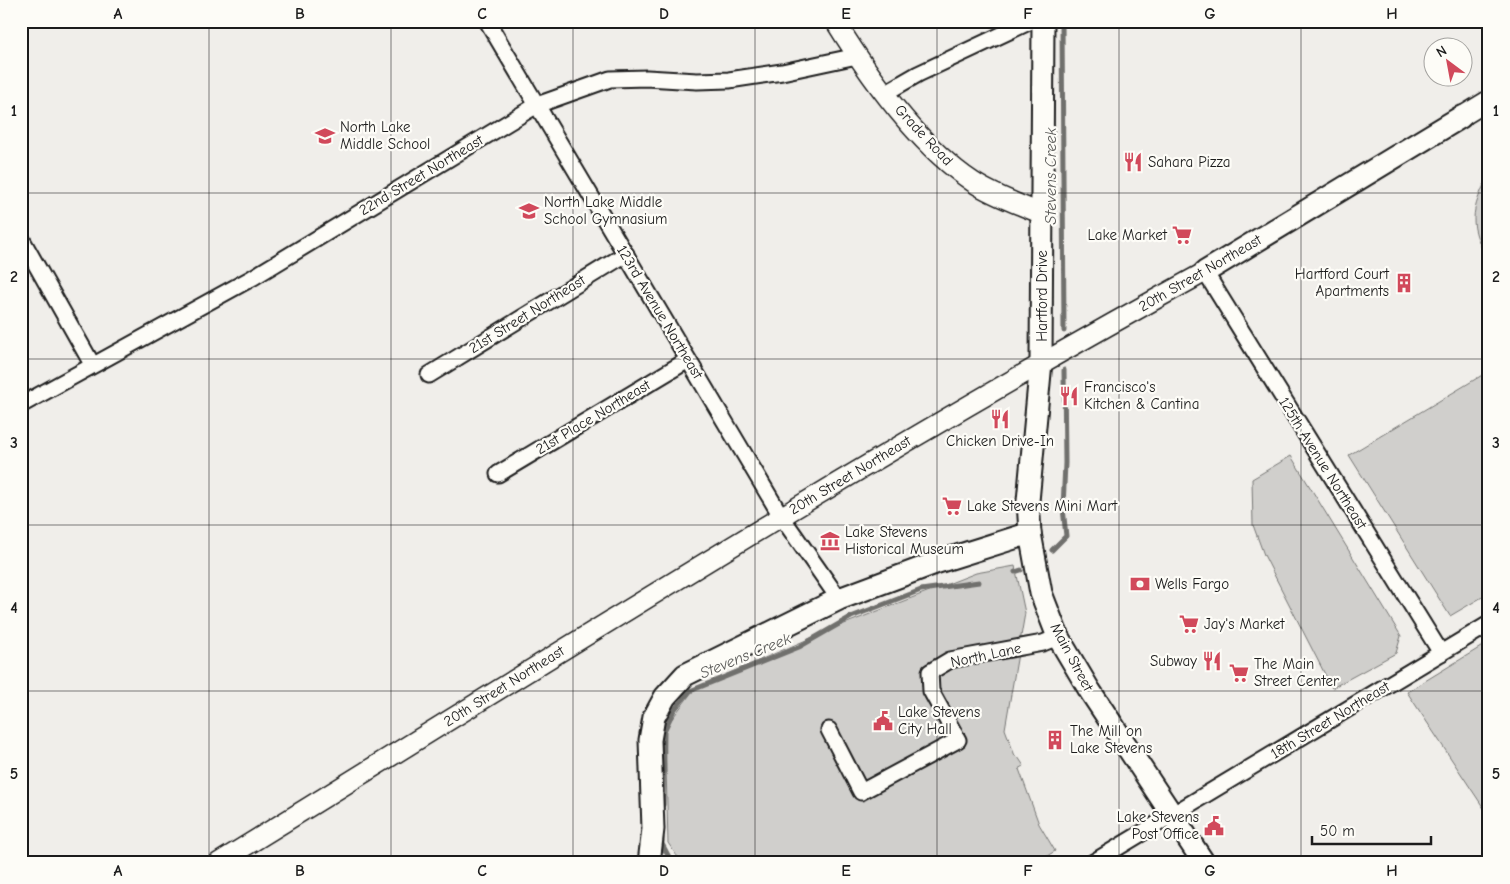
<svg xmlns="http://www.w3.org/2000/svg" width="1510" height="884" font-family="'Comic Neue',sans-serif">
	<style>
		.green { fill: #d0cfcc; stroke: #767674 }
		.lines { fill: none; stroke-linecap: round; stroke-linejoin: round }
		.stream { stroke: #706f6d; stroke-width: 5 }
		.minor-casing { stroke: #1c1c1c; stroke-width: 19 }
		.tertiary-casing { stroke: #1c1c1c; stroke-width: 22 }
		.secondary-casing { stroke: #1c1c1c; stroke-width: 25 }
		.minor { stroke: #fdfcf7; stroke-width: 15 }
		.tertiary { stroke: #fdfcf7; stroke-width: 19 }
		.secondary { stroke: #fdfcf7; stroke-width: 21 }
		.grid { fill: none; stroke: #1c1c1c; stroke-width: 1; stroke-opacity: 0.55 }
		.labels { text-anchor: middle; stroke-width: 4.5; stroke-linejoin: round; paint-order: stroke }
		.poi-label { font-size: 15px; fill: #1c1c1c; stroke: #fdfcf7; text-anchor: start }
		.street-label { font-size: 15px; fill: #1c1c1c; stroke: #fdfcf7 }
		.water-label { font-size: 16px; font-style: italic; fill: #5b5b59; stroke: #fdfcf7 }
		.neatline { fill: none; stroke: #1c1c1c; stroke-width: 2 }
		.grid-label { font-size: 16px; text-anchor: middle; font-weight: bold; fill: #1c1c1c }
	</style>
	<rect width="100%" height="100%" fill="#f0eeea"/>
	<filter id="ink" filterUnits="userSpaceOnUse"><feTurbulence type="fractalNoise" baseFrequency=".02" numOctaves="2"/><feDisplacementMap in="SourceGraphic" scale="10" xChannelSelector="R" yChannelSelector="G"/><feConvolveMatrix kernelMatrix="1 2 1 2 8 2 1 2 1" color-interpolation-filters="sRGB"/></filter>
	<g filter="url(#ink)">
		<g class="green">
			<path d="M1489,175V261C1468,226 1470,211 1489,175Z"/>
			<polygon points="1489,371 1489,593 1450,616 1349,455"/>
			<polygon points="1291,456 1401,636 1396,653 1332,688 1264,555 1253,525 1252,479"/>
			<polygon points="1015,566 1025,613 1005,729 1015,756 1018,757 1024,766 1019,769 1039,824 1055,851 1036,863 682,863 668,843 665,728 695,688 834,628 976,573"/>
			<polygon points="1489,642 1489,816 1407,692"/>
		</g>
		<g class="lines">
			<g class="stream">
				<polyline points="1062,21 1064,331"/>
				<polyline points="1052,550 1066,536 1063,508 1065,463 1064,370"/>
				<polyline points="1015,572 1021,570"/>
				<polyline points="663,805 664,731 674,710 690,691 799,647 851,617 921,590 979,582"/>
				<polyline points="662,838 662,844 672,863"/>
			</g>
			<defs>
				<g id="minor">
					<polyline points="487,21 781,516 839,599"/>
					<polyline points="885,93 918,74 1031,21"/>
					<polyline points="21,238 92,364"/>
					<polyline points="1205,272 1441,653"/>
					<polyline points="429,375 626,254"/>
					<polyline points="21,405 252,278 537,105 610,79 647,78 697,81 729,80 782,72 857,56"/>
					<polyline points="498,474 688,360"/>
					<polyline points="829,730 861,792 958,740 931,691 930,672 950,660 1043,643 1058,637"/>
					<polyline points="1092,863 1489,624"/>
				</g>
				<g id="tertiary">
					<path d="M835,21C869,76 919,146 973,182C994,196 1019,204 1042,214"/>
					<polyline points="1461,117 1489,100"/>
					<path d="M218,863C545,662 868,456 1205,272"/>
				</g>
				<g id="secondary">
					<polyline points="1043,21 1041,362 1028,501 1030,533 1041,593 1058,637 1090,691 1204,863"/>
					<polyline points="1205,272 1461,117"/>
					<polyline points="649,863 653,829 650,740 654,717 665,697 685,675 839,599 938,562 1030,533"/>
				</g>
			</defs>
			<use href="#minor" class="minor-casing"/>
			<use href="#tertiary" class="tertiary-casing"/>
			<use href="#secondary" class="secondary-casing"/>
			<use href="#minor" class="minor"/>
			<use href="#tertiary" class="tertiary"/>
			<use href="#secondary" class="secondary"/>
		</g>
	</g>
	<path class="grid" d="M209,21V863M391,21V863M573,21V863M755,21V863M937,21V863M1119,21V863M1301,21V863M21,193H1489M21,359H1489M21,525H1489M21,691H1489"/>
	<defs>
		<symbol id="school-bare" viewBox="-9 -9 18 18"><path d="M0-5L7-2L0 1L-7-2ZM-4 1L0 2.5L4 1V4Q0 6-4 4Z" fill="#d1495b" stroke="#fdfcf7" stroke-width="2.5" paint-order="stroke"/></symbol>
		<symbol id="restaurant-bare" viewBox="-9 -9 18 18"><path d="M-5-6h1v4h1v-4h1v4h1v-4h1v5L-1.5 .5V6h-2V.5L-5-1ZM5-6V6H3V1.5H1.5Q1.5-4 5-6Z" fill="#d1495b" stroke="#fdfcf7" stroke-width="2.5" paint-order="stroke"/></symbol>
		<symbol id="supermarket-bare" viewBox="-9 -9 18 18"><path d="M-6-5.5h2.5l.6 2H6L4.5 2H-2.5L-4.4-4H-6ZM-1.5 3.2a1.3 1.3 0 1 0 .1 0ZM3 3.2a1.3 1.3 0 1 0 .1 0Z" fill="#d1495b" stroke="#fdfcf7" stroke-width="2.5" paint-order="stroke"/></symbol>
		<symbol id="building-bare" viewBox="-9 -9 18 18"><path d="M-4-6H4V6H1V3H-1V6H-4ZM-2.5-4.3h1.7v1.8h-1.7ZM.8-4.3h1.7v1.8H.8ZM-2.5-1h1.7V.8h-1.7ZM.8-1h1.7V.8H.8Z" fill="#d1495b" stroke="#fdfcf7" stroke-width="2.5" paint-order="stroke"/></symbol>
		<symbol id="museum-bare" viewBox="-9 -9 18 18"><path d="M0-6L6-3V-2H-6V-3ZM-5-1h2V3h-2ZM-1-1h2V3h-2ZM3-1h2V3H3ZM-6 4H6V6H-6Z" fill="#d1495b" stroke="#fdfcf7" stroke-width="2.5" paint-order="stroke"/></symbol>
		<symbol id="bank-bare" viewBox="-9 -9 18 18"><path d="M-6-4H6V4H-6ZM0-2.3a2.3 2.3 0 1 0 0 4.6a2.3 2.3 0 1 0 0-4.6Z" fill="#d1495b" stroke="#fdfcf7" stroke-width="2.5" paint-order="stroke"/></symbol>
		<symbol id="civic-bare" viewBox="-9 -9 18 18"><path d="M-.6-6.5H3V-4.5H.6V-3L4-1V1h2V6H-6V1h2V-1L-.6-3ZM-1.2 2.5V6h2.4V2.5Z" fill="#d1495b" stroke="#fdfcf7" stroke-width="2.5" paint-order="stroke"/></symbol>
	</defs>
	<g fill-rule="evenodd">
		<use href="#school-bare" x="311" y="122" width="28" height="28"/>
		<use href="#restaurant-bare" x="1119" y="148" width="28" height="28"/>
		<use href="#school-bare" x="515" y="197" width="28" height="28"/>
		<use href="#supermarket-bare" x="1168" y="221" width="28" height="28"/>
		<use href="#building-bare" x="1390" y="269" width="28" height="28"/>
		<use href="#restaurant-bare" x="1055" y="382" width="28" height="28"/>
		<use href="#restaurant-bare" x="986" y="405" width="28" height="28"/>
		<use href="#supermarket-bare" x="938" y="492" width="28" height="28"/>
		<use href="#museum-bare" x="816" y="527" width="28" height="28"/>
		<use href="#bank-bare" x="1126" y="570" width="28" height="28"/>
		<use href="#supermarket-bare" x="1175" y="610" width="28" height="28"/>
		<use href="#restaurant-bare" x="1198" y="647" width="28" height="28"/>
		<use href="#supermarket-bare" x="1225" y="659" width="28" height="28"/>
		<use href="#civic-bare" x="869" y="707" width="28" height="28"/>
		<use href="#building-bare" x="1041" y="726" width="28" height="28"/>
		<use href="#civic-bare" x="1200" y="812" width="28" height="28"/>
	</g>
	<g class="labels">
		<g class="poi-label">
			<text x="340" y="132">North Lake<tspan x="340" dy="17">Middle School</tspan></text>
			<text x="1148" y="167">Sahara Pizza</text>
			<text x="544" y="207">North Lake Middle<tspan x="544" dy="17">School Gymnasium</tspan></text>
			<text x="1167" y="240" text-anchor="end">Lake Market</text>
			<text x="1389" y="279" text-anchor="end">Hartford Court<tspan x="1389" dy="17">Apartments</tspan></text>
			<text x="1084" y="392">Francisco's<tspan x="1084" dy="17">Kitchen &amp; Cantina</tspan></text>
			<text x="1000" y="446" text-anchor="middle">Chicken Drive-In</text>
			<text x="967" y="511">Lake Stevens Mini Mart</text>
			<text x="845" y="537">Lake Stevens<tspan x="845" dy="17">Historical Museum</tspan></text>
			<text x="1155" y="589">Wells Fargo</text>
			<text x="1204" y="629">Jay's Market</text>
			<text x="1197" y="666" text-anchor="end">Subway</text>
			<text x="1254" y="669">The Main<tspan x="1254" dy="17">Street Center</tspan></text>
			<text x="898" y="717">Lake Stevens<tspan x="898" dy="17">City Hall</tspan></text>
			<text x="1070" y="736">The Mill on<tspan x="1070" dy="17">Lake Stevens</tspan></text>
			<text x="1199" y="822" text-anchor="end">Lake Stevens<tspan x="1199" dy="17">Post Office</tspan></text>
		</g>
		<g class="street-label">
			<text transform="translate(924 135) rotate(47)" y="5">Grade Road</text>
			<text transform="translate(421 175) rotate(-31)" y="5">22nd Street Northeast</text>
			<text transform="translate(1200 273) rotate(-30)" y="5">20th Street Northeast</text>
			<text transform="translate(1042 296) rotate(-90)" y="5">Hartford Drive</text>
			<text transform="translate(660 312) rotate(59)" y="5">123rd Avenue Northeast</text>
			<text transform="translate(527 314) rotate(-32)" y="5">21st Street Northeast</text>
			<text transform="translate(593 417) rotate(-31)" y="5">21st Place Northeast</text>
			<text transform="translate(1323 463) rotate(58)" y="5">125th Avenue Northeast</text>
			<text transform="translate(850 475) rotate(-31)" y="5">20th Street Northeast</text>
			<text transform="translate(986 655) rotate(-12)" y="5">North Lane</text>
			<text transform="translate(1072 657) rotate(62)" y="5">Main Street</text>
			<text transform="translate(504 686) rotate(-32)" y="5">20th Street Northeast</text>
			<text transform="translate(1330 720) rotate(-31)" y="5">18th Street Northeast</text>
		</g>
		<g class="water-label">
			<text transform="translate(1050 176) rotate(-90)" y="6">Stevens Creek</text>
			<text transform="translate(745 655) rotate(-22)" y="6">Stevens Creek</text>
		</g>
	</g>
	<rect width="1510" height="884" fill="none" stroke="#fdfcf7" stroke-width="55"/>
	<g transform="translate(1448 62) rotate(328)"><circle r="24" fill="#fdfcf7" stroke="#a3a29f"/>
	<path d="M0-4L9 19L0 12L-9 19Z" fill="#d1495b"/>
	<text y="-8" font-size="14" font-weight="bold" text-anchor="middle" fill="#1c1c1c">N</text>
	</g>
	<path d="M1312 836v8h119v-8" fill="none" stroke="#1c1c1c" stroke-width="2.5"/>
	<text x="1320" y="836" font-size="15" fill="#1c1c1c" stroke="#fdfcf7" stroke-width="4" paint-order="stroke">50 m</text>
	<rect x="28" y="28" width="1454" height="828" class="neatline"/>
	<g class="grid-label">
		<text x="118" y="19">A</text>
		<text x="300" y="19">B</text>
		<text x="482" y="19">C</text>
		<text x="664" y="19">D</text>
		<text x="846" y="19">E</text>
		<text x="1028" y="19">F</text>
		<text x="1210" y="19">G</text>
		<text x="1392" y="19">H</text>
		<text x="14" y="116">1</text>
		<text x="1496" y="116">1</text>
		<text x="14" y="282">2</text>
		<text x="1496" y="282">2</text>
		<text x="14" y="448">3</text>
		<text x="1496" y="448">3</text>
		<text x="14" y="613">4</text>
		<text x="1496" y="613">4</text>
		<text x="14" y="779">5</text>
		<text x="1496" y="779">5</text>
		<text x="118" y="876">A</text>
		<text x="300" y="876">B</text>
		<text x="482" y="876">C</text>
		<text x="664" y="876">D</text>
		<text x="846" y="876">E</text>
		<text x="1028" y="876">F</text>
		<text x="1210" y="876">G</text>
		<text x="1392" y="876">H</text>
	</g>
</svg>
